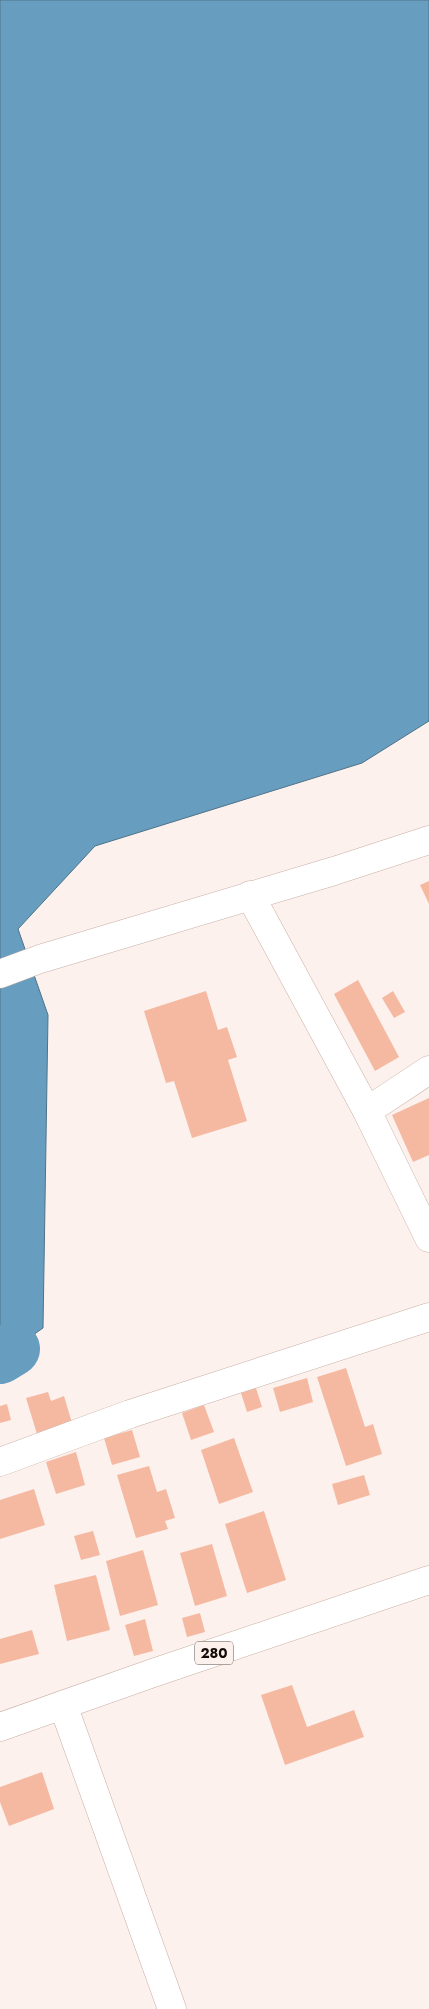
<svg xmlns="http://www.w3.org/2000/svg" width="429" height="2009" font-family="Jost,sans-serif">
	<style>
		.water { fill: #679ec0; stroke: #4e7289 }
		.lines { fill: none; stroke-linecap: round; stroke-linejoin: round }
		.river { stroke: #679ec0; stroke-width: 54 }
		.building { fill: #f5b9a2 }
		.minor-casing { stroke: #caafa5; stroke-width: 29 }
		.trunk-casing { stroke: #caafa5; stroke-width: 29 }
		.minor { stroke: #fff; stroke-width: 28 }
		.trunk { stroke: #fff; stroke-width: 28 }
		.labels { text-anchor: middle; stroke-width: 5; stroke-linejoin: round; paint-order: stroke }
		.shield { fill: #fcf1ed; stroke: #5a504d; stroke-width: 1 }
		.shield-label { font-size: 14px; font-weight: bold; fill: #140b08 }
	</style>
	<rect width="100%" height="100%" fill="#fcf1ed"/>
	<polygon class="water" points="0,0 429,0 429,721 362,763 95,846 18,929 48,1015 43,1328 13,1349 0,1348"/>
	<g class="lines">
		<polyline class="river" points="0,1357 13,1349"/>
	</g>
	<g class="building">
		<polygon points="429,881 429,904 420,885"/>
		<polygon points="358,980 399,1057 375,1071 334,994"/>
		<polygon points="206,991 218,1030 227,1027 237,1057 228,1060 247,1121 192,1138 174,1081 166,1083 144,1011"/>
		<polygon points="393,991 405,1012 394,1018 382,998"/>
		<polygon points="429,1098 429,1155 413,1162 392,1115"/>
		<polygon points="346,1368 365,1427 373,1424 382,1454 346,1466 317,1377"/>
		<polygon points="307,1378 313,1402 280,1412 273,1388"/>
		<polygon points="256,1388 262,1407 247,1412 241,1393"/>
		<polygon points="48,1392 51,1401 64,1396 72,1423 37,1434 26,1398"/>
		<polygon points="7,1404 11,1420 0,1423 0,1406"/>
		<polygon points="204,1405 214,1432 191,1440 182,1413"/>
		<polygon points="132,1430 140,1457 112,1465 104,1438"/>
		<polygon points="234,1438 253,1492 219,1504 201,1450"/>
		<polygon points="76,1452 85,1485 56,1494 46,1462"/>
		<polygon points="149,1466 157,1492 166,1489 175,1518 165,1521 168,1529 136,1538 117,1475"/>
		<polygon points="364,1475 370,1495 338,1505 332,1484"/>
		<polygon points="34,1489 45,1525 0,1539 0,1500"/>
		<polygon points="264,1511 286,1580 247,1593 225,1524"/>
		<polygon points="93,1531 100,1555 81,1560 74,1536"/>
		<polygon points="212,1544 227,1596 195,1606 180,1553"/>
		<polygon points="143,1550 158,1605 120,1616 106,1561"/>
		<polygon points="96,1575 110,1630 67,1641 54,1585"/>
		<polygon points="200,1613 205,1632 187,1637 182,1618"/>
		<polygon points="145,1619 153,1651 134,1656 125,1625"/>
		<polygon points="32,1630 39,1654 0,1664 0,1639"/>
		<polygon points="292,1685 307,1727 354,1710 364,1737 285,1765 261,1695"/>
		<polygon points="42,1772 54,1809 9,1826 0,1802 0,1787"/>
	</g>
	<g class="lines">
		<defs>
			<g id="minor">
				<polyline points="250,895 367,1111 429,1238"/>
				<polyline points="0,974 40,959 334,871 429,840"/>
				<polyline points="367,1111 429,1070"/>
				<polyline points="0,1462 130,1414 429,1317"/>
				<polyline points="63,1705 172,2009"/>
			</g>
			<polyline id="trunk" points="0,1727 153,1673 429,1580"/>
		</defs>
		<use href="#minor" class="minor-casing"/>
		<use href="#trunk" class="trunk-casing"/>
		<use href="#minor" class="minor"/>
		<use href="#trunk" class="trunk"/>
	</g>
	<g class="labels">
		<rect class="shield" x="195" y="1641.5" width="38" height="23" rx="4"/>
		<g class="shield-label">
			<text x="214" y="1658">280</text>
		</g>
	</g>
</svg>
